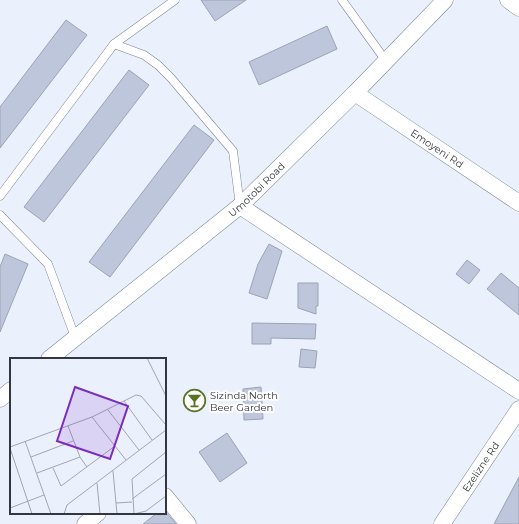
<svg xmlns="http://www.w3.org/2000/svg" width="519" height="524" font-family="Montserrat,sans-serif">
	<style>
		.building { fill: #bec6db; stroke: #9aa3b6 }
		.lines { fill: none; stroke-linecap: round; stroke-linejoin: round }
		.lane-casing { stroke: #7c8497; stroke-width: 9 }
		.street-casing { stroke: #7c8497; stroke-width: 17 }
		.lane { stroke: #fff; stroke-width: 8 }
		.street { stroke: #fff; stroke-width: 16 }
		.labels { text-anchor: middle; stroke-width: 4; stroke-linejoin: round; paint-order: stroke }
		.street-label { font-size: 10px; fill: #34373f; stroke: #fefefe }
		.poi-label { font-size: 10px; fill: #34373f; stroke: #fefefe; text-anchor: start }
		.inset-road { fill: none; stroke: #a2a6b1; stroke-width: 1 }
		.view { fill: #7b2cbf; fill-opacity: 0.15; stroke: #7b2cbf; stroke-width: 2 }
		.inset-edge { fill: none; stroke: #34373f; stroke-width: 2 }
	</style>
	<rect width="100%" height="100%" fill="#ebf0fd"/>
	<g class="building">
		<polygon points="201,0 246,0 215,21"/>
		<polygon points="66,20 87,35 0,148 0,107"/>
		<polygon points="327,26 337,49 259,85 249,62"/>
		<polygon points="129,70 149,85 44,222 24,207"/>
		<polygon points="194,125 214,140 110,277 89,262"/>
		<polygon points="269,244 282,251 267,299 249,293 258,264"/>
		<polygon points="5,254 28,264 0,332 0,267"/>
		<polygon points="467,260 480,270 469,284 456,274"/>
		<polygon points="501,273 519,288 519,315 487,289"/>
		<polygon points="298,283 318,283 318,306 316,306 316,314 298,308"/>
		<polygon points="252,323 316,324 315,339 271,338 271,344 252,344"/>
		<polygon points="301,349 317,351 315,368 299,367"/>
		<polygon points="261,387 263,419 244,420 243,389"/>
		<polygon points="227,433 247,463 220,482 199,452"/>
		<polygon points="519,477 519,524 494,524"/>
		<polygon points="165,511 176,524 143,524 157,513 165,513"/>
	</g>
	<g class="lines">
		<defs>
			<g id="lane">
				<polyline points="342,0 386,61"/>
				<polyline points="114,44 144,55 158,65 171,78 233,151 240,206"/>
				<polyline points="0,196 114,44 175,0"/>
				<polyline points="0,215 48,264 75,337"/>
			</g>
			<g id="street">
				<polyline points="508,0 519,8"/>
				<path id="s1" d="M355,93L519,203"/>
				<polyline points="240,206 519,391"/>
				<path id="s2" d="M49,359L240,206L355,93L445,0"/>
				<polyline points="0,399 11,390"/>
				<polyline points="165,496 188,524"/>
				<polyline points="85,524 98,513"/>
				<path id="s3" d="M442,524L519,409"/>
			</g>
		</defs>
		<use href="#lane" class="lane-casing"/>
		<use href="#street" class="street-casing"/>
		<use href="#lane" class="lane"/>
		<use href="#street" class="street"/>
	</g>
	<defs>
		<symbol id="bar-ring" viewBox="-11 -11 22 22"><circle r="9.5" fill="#fefefe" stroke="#5a7224" stroke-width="1.5"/><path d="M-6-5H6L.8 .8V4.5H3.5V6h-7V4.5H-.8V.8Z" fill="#5a7224"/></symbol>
	</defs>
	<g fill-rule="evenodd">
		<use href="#bar-ring" x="182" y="388" width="25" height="25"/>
	</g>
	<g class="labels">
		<g class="street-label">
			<text dy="4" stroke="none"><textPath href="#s1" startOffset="99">Emoyeni Rd</textPath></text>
			<text dy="4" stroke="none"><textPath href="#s2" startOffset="268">Umotobi Road</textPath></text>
			<text dy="4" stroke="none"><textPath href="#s3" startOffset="69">Ezelizne Rd</textPath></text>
		</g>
		<g class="poi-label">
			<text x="210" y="399">Sizinda North<tspan x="210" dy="12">Beer Garden</tspan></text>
		</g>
	</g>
	<g transform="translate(10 358)">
		<rect width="156" height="156" fill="#ebf0fd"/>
		<path class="inset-road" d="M137,0L156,38M114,43L142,82M98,52L129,92M82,59L116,102M58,68L70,99L77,109M15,83L41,156M0,89L82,59L126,37L131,38L156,67M0,90L22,156M21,99L63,83M43,110L51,128L105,88M103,113L107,156M27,115L70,99M87,125L90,156M122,141L156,116M106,145L122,144M0,150L34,137M54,156L57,147L156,72M124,156L122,121L156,94M124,156L136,153L156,138"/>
		<path class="view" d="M65,29L118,48L100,101L47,83Z"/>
		<rect width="156" height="156" class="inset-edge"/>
	</g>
</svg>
